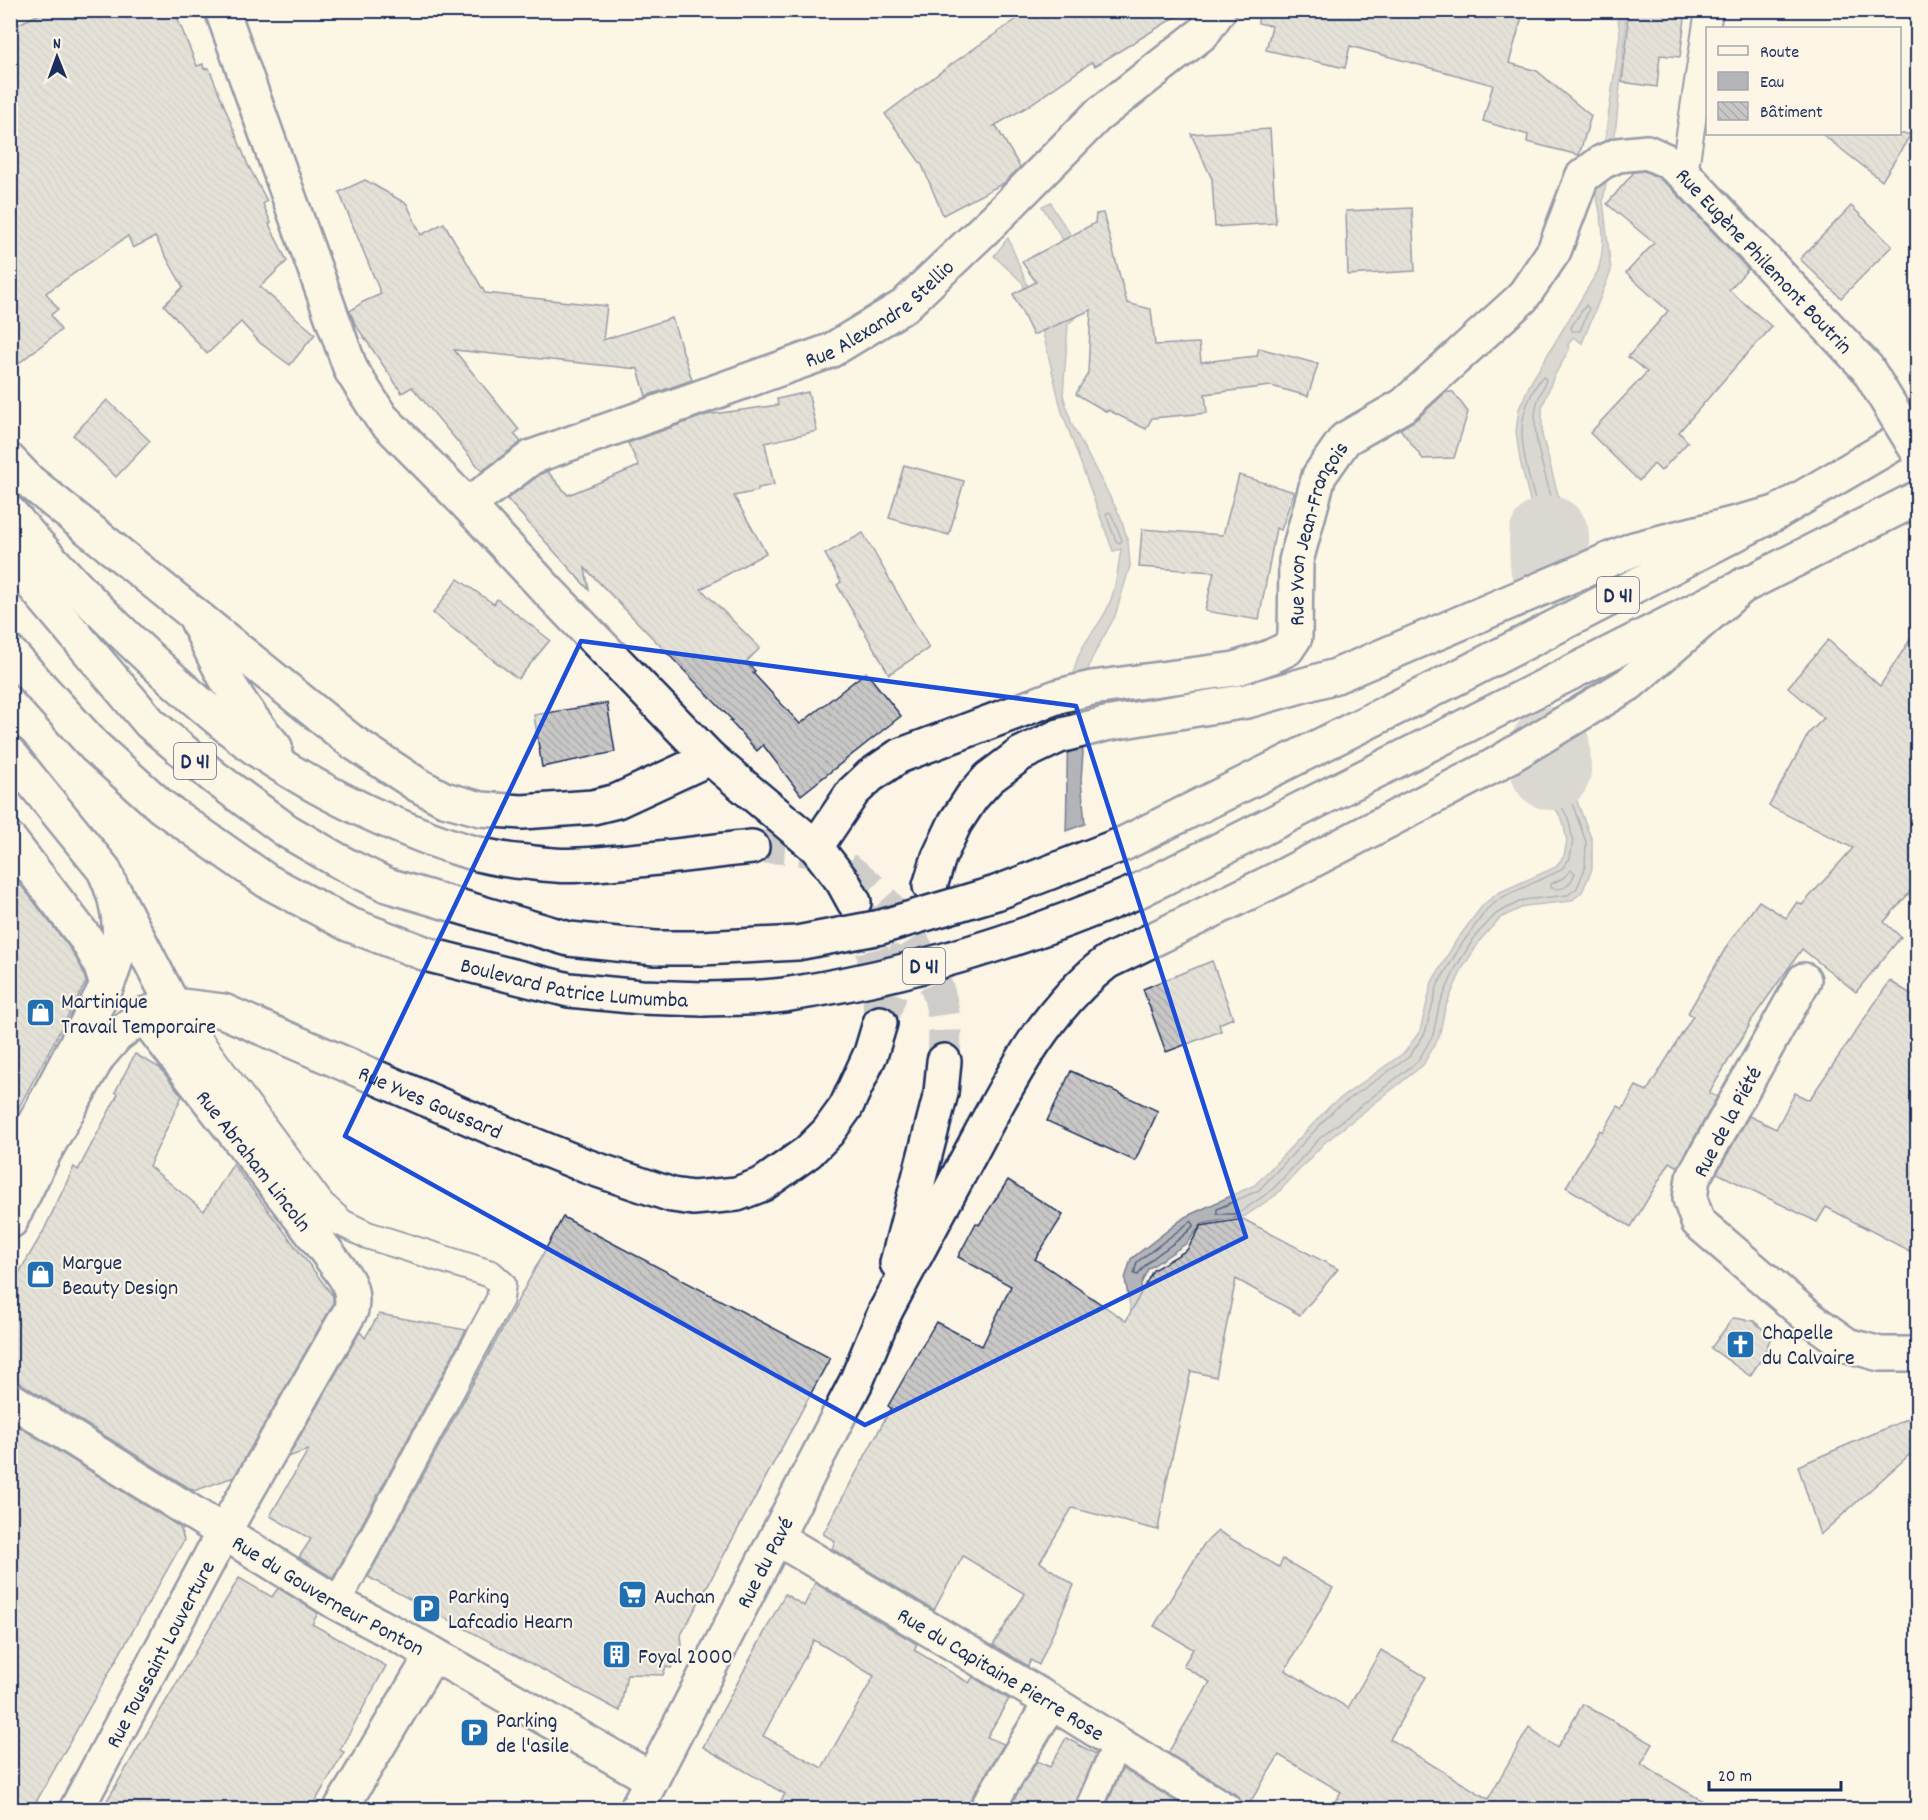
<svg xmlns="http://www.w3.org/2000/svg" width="1928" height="1820" font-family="Dekko,sans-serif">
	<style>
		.water { fill: #b2b4b8; stroke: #767f94; stroke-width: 1.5 }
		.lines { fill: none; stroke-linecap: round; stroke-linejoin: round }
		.shore { stroke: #576482; stroke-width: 1.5 }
		.river { stroke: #b2b4b8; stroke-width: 80 }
		.building { fill: url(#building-back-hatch); stroke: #1b2f5e; stroke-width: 1.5; fill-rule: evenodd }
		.secondary-tunnel { stroke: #cfcdca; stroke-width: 33; stroke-dasharray: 33 16; stroke-linecap: butt }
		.highway-tunnel { stroke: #cfcdca; stroke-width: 33; stroke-dasharray: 33 16; stroke-linecap: butt }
		.lane-casing { stroke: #1b2f5e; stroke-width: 30 }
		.street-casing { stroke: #1b2f5e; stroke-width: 38 }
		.secondary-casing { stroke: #1b2f5e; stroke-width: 38 }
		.highway-casing { stroke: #1b2f5e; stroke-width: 38 }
		.lane { stroke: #fcf5e5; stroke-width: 26 }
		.street { stroke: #fcf5e5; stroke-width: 33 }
		.secondary { stroke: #fcf5e5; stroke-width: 33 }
		.highway { stroke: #fcf5e5; stroke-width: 33 }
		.street-bridge-casing { stroke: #1b2f5e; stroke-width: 38; stroke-linecap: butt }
		.highway-bridge-casing { stroke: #1b2f5e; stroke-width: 38; stroke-linecap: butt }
		.street-bridge { stroke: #fcf5e5; stroke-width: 33 }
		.highway-bridge { stroke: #fcf5e5; stroke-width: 33 }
		.marked { fill: none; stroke: #1d4ed8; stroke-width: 4.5; stroke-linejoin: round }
		.labels { text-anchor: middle; stroke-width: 4.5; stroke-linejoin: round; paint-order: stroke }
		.shield { fill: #fcf5e5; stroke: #5e6a86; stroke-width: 1.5 }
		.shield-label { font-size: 21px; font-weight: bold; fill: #1b2f5e }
		.street-label { font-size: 22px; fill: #1b2f5e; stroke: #fcf5e5 }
		.poi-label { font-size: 22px; fill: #1b2f5e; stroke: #fcf5e5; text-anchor: start }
	</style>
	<defs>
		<pattern id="building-back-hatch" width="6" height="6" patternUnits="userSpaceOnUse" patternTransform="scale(1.5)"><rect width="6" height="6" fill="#c8c7c6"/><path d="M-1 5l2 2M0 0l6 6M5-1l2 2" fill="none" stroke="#ababac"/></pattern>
	</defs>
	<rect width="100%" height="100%" fill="#fcf5e5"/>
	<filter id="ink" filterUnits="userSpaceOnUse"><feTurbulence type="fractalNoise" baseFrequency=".0167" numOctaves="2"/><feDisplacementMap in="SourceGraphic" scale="12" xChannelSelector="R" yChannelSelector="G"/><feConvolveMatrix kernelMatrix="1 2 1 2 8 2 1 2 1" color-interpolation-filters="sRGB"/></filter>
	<g filter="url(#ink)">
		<g class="water">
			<polygon points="1617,11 1624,11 1626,27 1614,145 1604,146 1620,34"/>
			<path d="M1608,172L1603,200L1611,271L1582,343L1573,337L1568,345L1569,350L1553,378L1542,408V435L1561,506L1564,535L1539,537L1520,460L1516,431L1519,409L1530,384L1598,271C1608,237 1601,217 1594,184Z"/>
			<path d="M1051,202L1054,210L1108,290L1068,324L1063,395L1072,425L1120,516L1128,541L1130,566L1115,616L1091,660L1084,683L1080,721L1083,753L1081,780L1085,824L1066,831C1068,779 1065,717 1075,667C1080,643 1099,628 1108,607C1116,589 1118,568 1121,549L1113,551L1062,412L1042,329L1022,282L994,256L1008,238L1040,316L1093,288L1042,206Z"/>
			<polygon points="1566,765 1570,783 1592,841 1592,869 1582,892 1571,901 1525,906 1500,918 1481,939 1462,969 1445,1008 1439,1037 1423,1065 1324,1143 1276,1195 1245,1216 1202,1224 1187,1243 1148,1269 1141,1284 1150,1350 1135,1334 1125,1279 1131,1259 1185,1217 1255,1185 1331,1105 1405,1052 1420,1031 1432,982 1456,941 1483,905 1498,893 1556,867 1564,856 1567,841 1563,821 1537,777"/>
		</g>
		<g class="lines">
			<g class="shore">
				<polygon points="1586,305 1589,309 1580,331 1572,331 1571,327"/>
				<path d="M1544,377L1546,380C1543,389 1538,398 1536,407C1530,447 1553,487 1557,527L1555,529L1546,530L1543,528C1535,498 1522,461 1522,431C1522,412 1531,393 1541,378Z"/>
				<polygon points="1108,512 1111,513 1122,540 1120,543 1116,541 1106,515"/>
				<polygon points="1559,774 1562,775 1586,842 1585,868 1577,888 1568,895 1523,900 1496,914 1476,935 1456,967 1439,1006 1433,1035 1418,1061 1320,1138 1272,1190 1242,1211 1233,1214 1217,1214 1217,1209 1259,1190 1335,1109 1409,1057 1425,1033 1438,984 1461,945 1487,909 1501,898 1561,870 1570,858 1573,840 1568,818 1547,781 1548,778"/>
				<path d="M1571,870L1575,873C1570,886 1564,891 1551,888V884L1563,878Z"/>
				<path d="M1191,1221L1194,1225C1177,1246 1151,1253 1138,1275L1134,1274L1137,1262Z"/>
			</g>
			<g class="river">
				<polyline points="1549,536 1550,565"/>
				<polyline points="1550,747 1551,770"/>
			</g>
		</g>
		<g class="building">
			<polygon points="48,10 174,10 197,66 203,64 204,69 209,68 248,165 267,201 263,204 271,223 269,224 287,261 260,287 315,334 290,365 260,343 241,322 207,354 164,305 183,287 155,237 133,248 128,236 46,293 58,309 51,315 61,330 10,370 10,28"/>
			<polygon points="1030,10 1187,10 1095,66 1092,62 1025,108 994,126 996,126 1020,167 1004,183 943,215 922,165 885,114 946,68"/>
			<polygon points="1259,10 1524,10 1509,63 1537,71 1591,116 1579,155 1527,142 1528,135 1483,121 1493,85 1350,46 1345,68 1266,50 1272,26 1258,23"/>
			<polygon points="1626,10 1686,10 1680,57 1660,55 1657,87 1622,82 1628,28"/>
			<polygon points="1270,129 1276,223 1215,227 1212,179 1191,134"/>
			<polygon points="1822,134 1911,134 1882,181"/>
			<polygon points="1644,171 1657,177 1671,188 1748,269 1729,290 1772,327 1736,366 1679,432 1688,442 1661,471 1654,464 1639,481 1590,433 1647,372 1628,357 1668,311 1626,273 1654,243 1607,204 1634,172"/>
			<polygon points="365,180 407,204 421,235 444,223 485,293 607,306 603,340 672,318 692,380 646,396 638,369 454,350 519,430 514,434 521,442 482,471 412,387 402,393 355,324 350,311 363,302 381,294 339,192"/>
			<polygon points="1851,206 1892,246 1841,298 1800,259"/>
			<polygon points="1412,208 1415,271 1348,275 1346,211"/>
			<polygon points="1103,213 1127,303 1151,309 1155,345 1199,343 1201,362 1257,356 1259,348 1318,364 1308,396 1271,386 1205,394 1207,413 1152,418 1146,429 1108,410 1107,412 1076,394 1088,373 1091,310 1033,335 1013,294 1036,282 1022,262 1095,223 1096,214"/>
			<polygon points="808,392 817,431 765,443 774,485 758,488 758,491 734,496 766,553 701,589 760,648 746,662 755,671 753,673 800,724 866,672 901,716 801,795 763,745 757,751 730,721 732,720 585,568 589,590 507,499 541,474 547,471 568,495 639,466 628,443 706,415 778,405 777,399"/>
			<polygon points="1446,392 1453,392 1468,412 1454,458 1423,459 1400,429 1417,419"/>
			<polygon points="107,400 150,441 116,477 73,435"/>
			<polygon points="904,465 964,481 949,535 889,518"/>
			<polygon points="1239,475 1294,492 1281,530 1276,528 1259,620 1205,611 1214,572 1139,567 1142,529 1223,535"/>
			<polygon points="863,533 929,648 889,674 837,585 841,582 825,554"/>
			<polygon points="458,579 494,604 497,599 550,640 518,679 433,613"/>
			<polygon points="1917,629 1917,884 1884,922 1901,937 1856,992 1802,949 1748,1025 1749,1026 1709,1093 1717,1097 1678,1167 1670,1162 1631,1227 1566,1187 1580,1163 1600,1130 1603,1132 1618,1106 1623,1109 1636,1086 1647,1091 1693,1016 1688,1013 1728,944 1759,901 1786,918 1797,902 1802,905 1853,848 1769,806 1809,733 1824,718 1788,687 1828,640 1880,686"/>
			<polygon points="607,703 615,752 542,767 534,715"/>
			<polygon points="10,871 72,951 82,969 86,982 10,1124"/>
			<polygon points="1212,961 1233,1018 1219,1024 1221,1031 1166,1052 1143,989"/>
			<polygon points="1890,981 1917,998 1917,1255 1826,1207 1817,1222 1717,1173 1749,1116 1776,1129 1795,1093 1809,1100"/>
			<polygon points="135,1054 160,1068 182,1096 149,1166 204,1211 233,1164 333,1296 333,1304 234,1477 194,1491 20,1383 10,1380 10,1288 43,1232 74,1167 78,1170 118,1094 115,1092"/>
			<polygon points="1071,1071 1158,1111 1135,1161 1047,1121"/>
			<polygon points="1008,1180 1063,1215 1035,1259 1126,1321 1153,1270 1187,1250 1201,1226 1243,1219 1338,1269 1300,1315 1236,1279 1216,1377 1191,1371 1166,1484 1158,1530 1072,1508 1040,1562 1074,1585 1039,1665 1031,1660 1028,1666 993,1645 1025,1594 963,1556 934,1610 832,1549 835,1541 823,1534 891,1408 888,1406 936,1322 982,1346 1011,1286 958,1257 976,1223 979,1225"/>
			<polygon points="563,1217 830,1358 681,1635 682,1645 671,1668 666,1667 663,1675 627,1674 620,1711 368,1577"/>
			<polygon points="379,1314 466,1330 333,1578 299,1557 311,1539 270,1516 308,1450 288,1457 360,1332 365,1338"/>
			<polygon points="1733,1318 1754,1321 1771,1337 1764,1355 1750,1376 1711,1348"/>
			<polygon points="1917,1415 1917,1448 1820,1535 1798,1466"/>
			<polygon points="10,1421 180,1527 184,1540 32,1809 10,1809"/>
			<polygon points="1218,1531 1279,1567 1283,1559 1333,1588 1285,1670 1348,1708 1381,1650 1426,1677 1390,1739 1488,1799 1529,1727 1557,1748 1583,1704 1653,1744 1641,1764 1716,1809 1330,1809 1341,1792 1279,1755 1246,1809 1244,1809 1241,1801 1235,1794 1168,1753 1210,1682 1183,1666 1193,1649 1154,1626 1204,1544"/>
			<polygon points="239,1578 272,1597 278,1588 318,1613 312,1624 386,1666 340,1750 344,1752 319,1795 310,1809 102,1809"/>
			<path d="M815,1583L917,1644L914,1650L969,1683L973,1677L1009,1699L987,1737L1004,1744L970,1800L967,1809H776L785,1794L703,1747L785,1594L804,1606ZM814,1640L874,1676L822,1768L763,1736Z"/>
			<polygon points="1066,1738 1096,1754 1073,1809 1008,1809 1037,1761 1050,1767"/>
			<polygon points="1122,1769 1127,1771 1189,1809 1105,1809"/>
		</g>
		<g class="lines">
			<path class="secondary-tunnel" d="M855,904C875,942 879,981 880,1023"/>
			<g class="highway-tunnel">
				<path d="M752,847C773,847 795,846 815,853C865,871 899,915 923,960C930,974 938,987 941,1002C946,1022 945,1041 944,1061"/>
				<polyline points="880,1023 907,949"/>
			</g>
			<defs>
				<g id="lane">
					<polyline points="1684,174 1709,10"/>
					<polyline points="173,1005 321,1204 342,1223 367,1235 491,1274 502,1284 500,1299 337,1603"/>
					<polyline points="1088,1810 1117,1743"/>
				</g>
				<g id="street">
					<polyline points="10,461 29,481 351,741 418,785 444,799 481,809 522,812 593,807 617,801 710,758"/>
					<path id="s1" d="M468,505L532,457L830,351L904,306L994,220L1097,116L1203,33L1219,10"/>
					<polyline points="10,840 87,940 99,961 107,985"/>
					<path id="s2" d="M816,847L853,792L870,776L899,756L1059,696L1092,688L1235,669L1270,657L1287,649L1295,637L1296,561L1319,476L1345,439L1404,405L1522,298L1554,251L1582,177L1602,162L1618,155L1647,152L1667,161L1684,174L1867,368"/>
					<polyline points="115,893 173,1005"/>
					<polyline points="1804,980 1693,1178 1690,1199 1698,1222 1812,1320 1847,1345 1880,1354 1912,1354 1918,1352"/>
					<path id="s3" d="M10,1399L337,1603L433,1654L652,1779"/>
					<path id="s4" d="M777,1538L1051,1702L1225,1810"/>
					<path id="s5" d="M76,1810L223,1533L351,1310C356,1284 341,1272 326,1251L143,1015"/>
					<polyline points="340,1810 433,1654"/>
					<polyline points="986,1810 1051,1702"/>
				</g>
				<g id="secondary">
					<polyline points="222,10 351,370 381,417 468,505 550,593 710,758 816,847 843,882 854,902"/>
					<path id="s6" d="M16,1210L44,1153L98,1057L116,1036L143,1015L173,1005L223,1011L502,1132L586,1166L672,1195L693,1198L737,1194L763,1184L808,1152L828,1132L846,1107L871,1053L880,1023"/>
					<path id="s7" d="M636,1810L856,1382L885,1312"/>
				</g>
				<g id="highway">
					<path d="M10,513C65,578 125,638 189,694C212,714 235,734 259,751C303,781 351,806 399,826C439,843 482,859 526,862C543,864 562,867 580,865C637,862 695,853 752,847"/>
					<polyline points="10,558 150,723 214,777 287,831 344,864 387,885 569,939 655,948 702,948"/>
					<path d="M194,614C217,665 237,705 275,747"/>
					<path id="s8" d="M10,653L94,746L162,807L267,881L348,924L429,955L569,990L641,997L703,999"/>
					<path d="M10,754L104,870C123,910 125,945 107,985L23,1145L11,1221"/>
					<polyline points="1123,844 1458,677 1776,513 1892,445"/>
					<polyline points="930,886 939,857 955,823 972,797 989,778 1021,754 1059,736 1105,724 1247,701 1336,676 1634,549 1776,513"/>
					<polyline points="1136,892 1918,498"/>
					<polyline points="897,1263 941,1093 944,1061"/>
					<path d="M885,1312C913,1259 942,1207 970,1154C1007,1085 1044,1010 1107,962L1281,877L1495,765L1629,684L1745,584"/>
				</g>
			</defs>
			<use href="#lane" class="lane-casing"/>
			<use href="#street" class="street-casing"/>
			<use href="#secondary" class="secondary-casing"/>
			<use href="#highway" class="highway-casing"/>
			<use href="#lane" class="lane"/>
			<use href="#street" class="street"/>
			<use href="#secondary" class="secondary"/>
			<use href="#highway" class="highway"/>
			<defs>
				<polyline id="street-bridge" points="1867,368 1918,452"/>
				<g id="highway-bridge">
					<polyline points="702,948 797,943 881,927 996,893 1123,844"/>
					<path d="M703,999C732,998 762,999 790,994C909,976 1025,939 1136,892"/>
				</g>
			</defs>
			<use href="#street-bridge" class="street-bridge-casing"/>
			<use href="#highway-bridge" class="highway-bridge-casing"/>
			<use href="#street-bridge" class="street-bridge"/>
			<use href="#highway-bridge" class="highway-bridge"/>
		</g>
	</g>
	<path d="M0 0H1928V1820H0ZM581,641L1076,706L1246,1237L865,1425L345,1136Z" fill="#fcf5e5" fill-opacity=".55" fill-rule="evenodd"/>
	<path class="marked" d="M581,641L1076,706L1246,1237L865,1425L345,1136Z"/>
	<defs>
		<symbol id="shop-square" viewBox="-11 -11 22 22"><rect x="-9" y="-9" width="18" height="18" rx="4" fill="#1f6fb2" stroke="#fcf5e5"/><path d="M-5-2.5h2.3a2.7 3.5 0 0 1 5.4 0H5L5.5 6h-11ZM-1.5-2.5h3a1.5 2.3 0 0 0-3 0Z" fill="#fff"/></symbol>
		<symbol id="church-square" viewBox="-11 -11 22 22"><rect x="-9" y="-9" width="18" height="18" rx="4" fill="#1f6fb2" stroke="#fcf5e5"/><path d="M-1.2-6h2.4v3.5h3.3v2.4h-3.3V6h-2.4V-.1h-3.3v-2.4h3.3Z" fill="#fff"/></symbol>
		<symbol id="supermarket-square" viewBox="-11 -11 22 22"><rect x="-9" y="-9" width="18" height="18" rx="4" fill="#1f6fb2" stroke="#fcf5e5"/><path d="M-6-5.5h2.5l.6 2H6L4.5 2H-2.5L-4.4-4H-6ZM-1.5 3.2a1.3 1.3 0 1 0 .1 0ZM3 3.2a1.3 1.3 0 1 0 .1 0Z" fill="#fff"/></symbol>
		<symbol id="parking-square" viewBox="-11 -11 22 22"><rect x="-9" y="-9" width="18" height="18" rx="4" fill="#1f6fb2" stroke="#fcf5e5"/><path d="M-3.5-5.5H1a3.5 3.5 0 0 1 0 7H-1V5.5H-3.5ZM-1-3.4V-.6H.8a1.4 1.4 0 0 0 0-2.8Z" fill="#fff"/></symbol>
		<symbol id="building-square" viewBox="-11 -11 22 22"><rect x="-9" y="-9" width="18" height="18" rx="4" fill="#1f6fb2" stroke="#fcf5e5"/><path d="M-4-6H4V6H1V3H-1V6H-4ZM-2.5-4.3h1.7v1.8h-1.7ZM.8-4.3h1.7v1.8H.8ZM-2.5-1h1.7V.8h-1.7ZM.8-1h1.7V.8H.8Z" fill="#fff"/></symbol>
	</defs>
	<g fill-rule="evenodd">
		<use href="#shop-square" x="24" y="996" width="33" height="33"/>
		<use href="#shop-square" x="24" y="1258" width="33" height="33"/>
		<use href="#church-square" x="1724" y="1328" width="33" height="33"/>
		<use href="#supermarket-square" x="616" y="1578" width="33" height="33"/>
		<use href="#parking-square" x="410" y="1592" width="33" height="33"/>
		<use href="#building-square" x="600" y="1638" width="33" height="33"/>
		<use href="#parking-square" x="458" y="1716" width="33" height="33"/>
	</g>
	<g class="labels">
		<g class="shield">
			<rect x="1597" y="577" width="42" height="36" rx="4.5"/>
			<rect x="174" y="743" width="42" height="36" rx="4.5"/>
			<rect x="903" y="948" width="42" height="36" rx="4.5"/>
		</g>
		<g class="shield-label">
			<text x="1618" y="602">D 41</text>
			<text x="195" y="768">D 41</text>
			<text x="924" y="973">D 41</text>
		</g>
		<g class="street-label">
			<text dy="8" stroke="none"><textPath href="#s2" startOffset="1350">Rue Eugène Philemont Boutrin</textPath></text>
			<text dy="8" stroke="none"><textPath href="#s1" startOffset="458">Rue Alexandre Stellio</textPath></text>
			<text dy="8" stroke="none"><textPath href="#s2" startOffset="652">Rue Yvon Jean-François</textPath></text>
			<text dy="8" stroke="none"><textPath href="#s8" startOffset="672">Boulevard Patrice Lumumba</textPath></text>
			<text dy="8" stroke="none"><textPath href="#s6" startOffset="544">Rue Yves Goussard</textPath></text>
			<text transform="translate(1726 1121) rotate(-62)" y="8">Rue de la Piété</text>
			<text transform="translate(255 1160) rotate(52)" y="8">Rue Abraham Lincoln</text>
			<text dy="8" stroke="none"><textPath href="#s7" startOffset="279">Rue du Pavé</textPath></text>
			<text dy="8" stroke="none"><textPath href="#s3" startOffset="374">Rue du Gouverneur Ponton</textPath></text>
			<text dy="8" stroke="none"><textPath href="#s5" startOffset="177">Rue Toussaint Louverture</textPath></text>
			<text dy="8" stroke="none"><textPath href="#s4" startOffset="262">Rue du Capitaine Pierre Rose</textPath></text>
		</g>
		<g class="poi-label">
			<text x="61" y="1008">Martinique<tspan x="61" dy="25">Travail Temporaire</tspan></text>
			<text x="62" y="1269">Margue<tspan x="62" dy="25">Beauty Design</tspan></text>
			<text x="1762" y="1339">Chapelle<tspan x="1762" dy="25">du Calvaire</tspan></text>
			<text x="448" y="1603">Parking<tspan x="448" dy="25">Lafcadio Hearn</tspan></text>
			<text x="654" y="1603">Auchan</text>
			<text x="638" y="1663">Foyal 2000</text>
			<text x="496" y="1727">Parking<tspan x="496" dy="25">de l'asile</tspan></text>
		</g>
	</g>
	<rect width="1928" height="1820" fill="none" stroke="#fcf5e5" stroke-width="36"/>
	<rect x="18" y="18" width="1892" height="1784" fill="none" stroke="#1b2f5e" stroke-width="2" filter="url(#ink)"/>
	<rect x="1706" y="27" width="195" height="108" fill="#fcf5e5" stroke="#a2a6af" stroke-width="1.5"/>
	<rect x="1718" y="46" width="30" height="9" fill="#fcf5e5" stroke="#a2a6af" stroke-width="1.5"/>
	<text x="1760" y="57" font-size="18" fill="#1b2f5e">Route</text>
	<rect x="1718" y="72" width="30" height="18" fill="#b2b4b8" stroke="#a2a6af" stroke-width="1.5"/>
	<text x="1760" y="87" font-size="18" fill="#1b2f5e">Eau</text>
	<rect x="1718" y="102" width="30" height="18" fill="url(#building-back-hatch)" stroke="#a2a6af" stroke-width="1.5"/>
	<text x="1760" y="117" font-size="18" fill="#1b2f5e">Bâtiment</text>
	<g transform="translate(57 57) rotate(359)" stroke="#fcf5e5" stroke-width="4.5" paint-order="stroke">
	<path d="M0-4.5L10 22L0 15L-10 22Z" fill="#1b2f5e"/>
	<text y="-9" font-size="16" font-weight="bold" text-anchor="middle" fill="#1b2f5e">N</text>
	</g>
	<path d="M1709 1781v9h132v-9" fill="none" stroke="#1b2f5e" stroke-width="3"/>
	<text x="1718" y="1781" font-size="18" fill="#1b2f5e" stroke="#fcf5e5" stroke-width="4.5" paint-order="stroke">20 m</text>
</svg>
